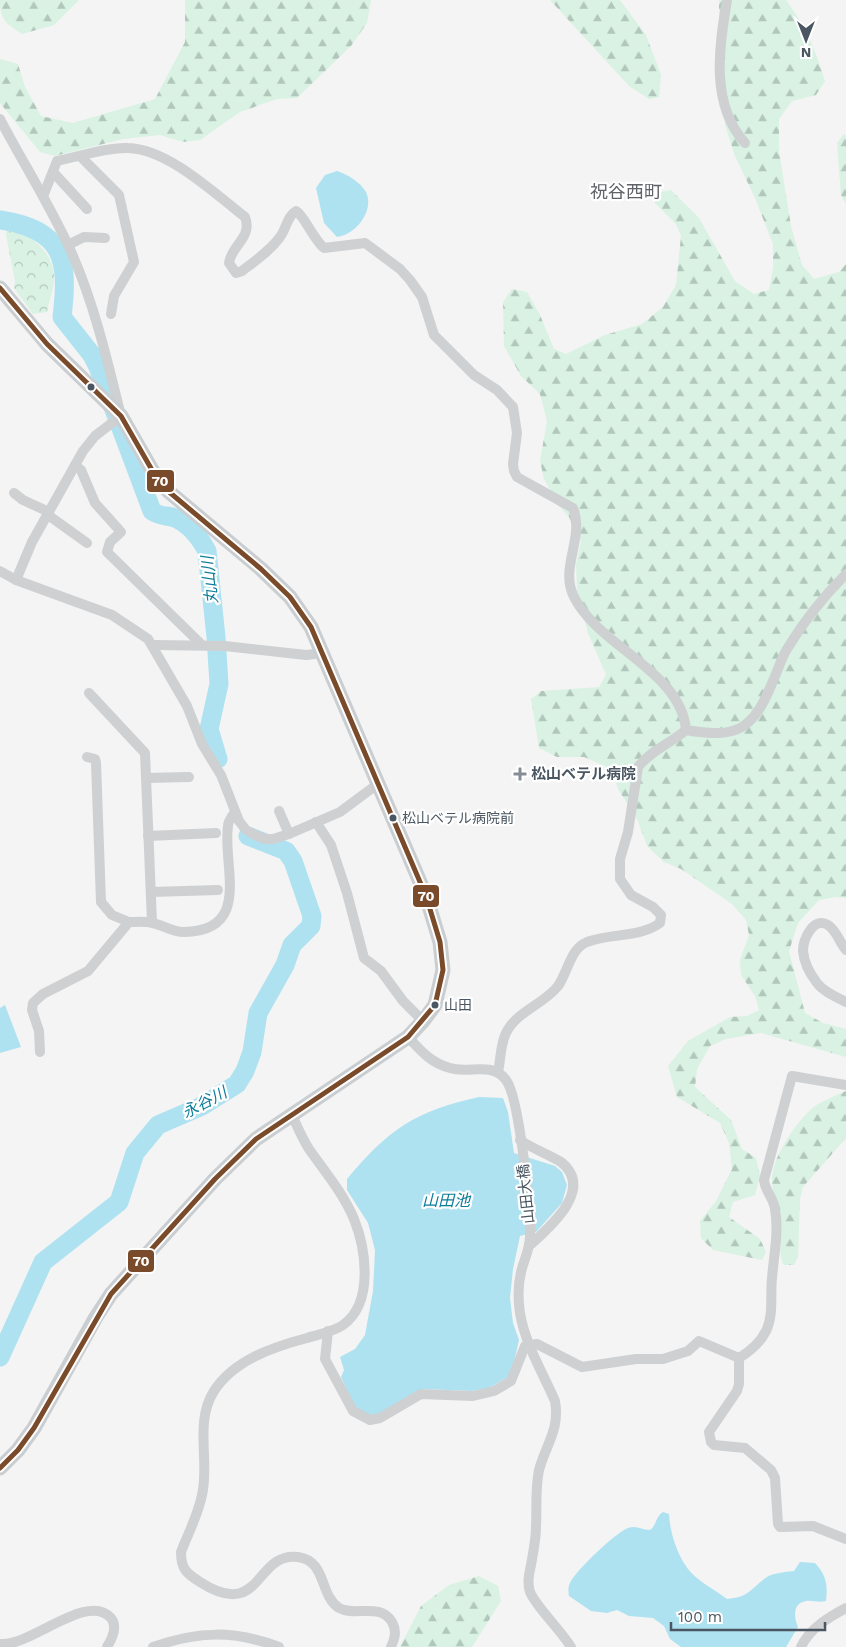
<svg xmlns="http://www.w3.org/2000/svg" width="846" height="1647" font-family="'Work Sans','Noto Sans JP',sans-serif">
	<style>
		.forest { fill: url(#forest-firs) }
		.park { fill: url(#park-crowns) }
		.water { fill: #aee2f0 }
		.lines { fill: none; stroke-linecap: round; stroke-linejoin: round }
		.river { stroke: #aee2f0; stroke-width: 19 }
		.street { stroke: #ced0d2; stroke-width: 10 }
		.primary { stroke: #caced1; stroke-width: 15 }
		.bus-1-casing { stroke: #fff; stroke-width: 9 }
		.bus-1 { stroke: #7a4b2a; stroke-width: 5 }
		.bus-dot { fill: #4a5661; stroke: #fff; stroke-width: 2 }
		.poi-dot { fill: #868d94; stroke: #fff; stroke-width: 2 }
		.labels { text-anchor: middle; stroke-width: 4.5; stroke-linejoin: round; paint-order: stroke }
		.bus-label { font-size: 14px; fill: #4a5661; stroke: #fff; text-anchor: start }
		.poi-label { font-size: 15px; font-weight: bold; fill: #4a5661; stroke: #fff; text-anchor: start }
		.street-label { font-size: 15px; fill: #4a5661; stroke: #fff }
		.water-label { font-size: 16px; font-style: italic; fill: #0c7c9b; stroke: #fff }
		.quarter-label { font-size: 18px; fill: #5f6368; stroke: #fff }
		.line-badge { stroke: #fff; stroke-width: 2 }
		.badge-label { font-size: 14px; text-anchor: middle; font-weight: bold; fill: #fff }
	</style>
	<defs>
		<pattern id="forest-firs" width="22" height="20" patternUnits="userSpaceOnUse" patternTransform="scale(1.25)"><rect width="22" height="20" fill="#d9f2e3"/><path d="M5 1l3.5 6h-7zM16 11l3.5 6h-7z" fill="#b2c7bb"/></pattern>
		<pattern id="park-crowns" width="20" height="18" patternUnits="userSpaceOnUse" patternTransform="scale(1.25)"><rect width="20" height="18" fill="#d9f2e3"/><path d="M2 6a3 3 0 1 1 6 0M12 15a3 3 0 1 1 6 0" fill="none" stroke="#b2c7bb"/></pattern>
	</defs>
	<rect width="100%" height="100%" fill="#f4f4f4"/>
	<g class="forest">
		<path d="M0,0H79L54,25L22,34C6,23 0,21 0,0Z"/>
		<polygon points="185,0 371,0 367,23 351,46 297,98 277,99 240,112 200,140 183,142 160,135 123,139 55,156 40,152 0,103 0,59 18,64 25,87 41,116 73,123 155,99 185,42"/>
		<polygon points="550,0 620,0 646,35 661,75 659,97 649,99 629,86"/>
		<path d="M719,0H786C806,27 815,48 825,81L816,95L792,101L779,119V151L791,226L802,265L814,279L839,272L846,264V898L836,897L819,900L798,923L789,951L805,1013L823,1023L846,1029V1057L761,1033L726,1039L710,1046L697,1069L695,1087L731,1120L742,1149L756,1158L760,1176L755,1195L733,1202L729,1217L760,1239L766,1252L762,1260L713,1250L701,1238L700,1221L716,1201L732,1169L729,1143L720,1123L677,1097L668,1066L688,1041L730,1017L747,1016L759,1010L755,996L741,975L740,960L749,935L746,920L732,904L681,869L664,862L647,846L638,821L618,789L613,773L605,766L584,757H557L539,748L531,699L541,691L599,687L606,675L588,633L577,591L576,564L581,541L569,517L559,506L544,479L540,461L547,421L540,394L521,376L504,346L503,302L512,289L527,292L540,315L554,349L566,354L605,335L642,324L663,307L676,285L681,236L676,224L655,203L656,193L671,190L699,218L735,281L754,294L769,290L773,268V244L755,198L735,156L725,125L723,69L719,34Z"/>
		<polygon points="844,134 846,136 846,204 841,195 837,143"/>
		<path d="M846,1091V1138L803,1187L800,1199L798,1257L794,1265H784C777,1254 783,1238 781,1225C779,1210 772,1195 772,1180C771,1158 800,1115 818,1104C827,1099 837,1095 846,1091Z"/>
		<polygon points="479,1576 498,1586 501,1601 472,1647 400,1647 421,1606 449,1585"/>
	</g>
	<path class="park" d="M8,223C30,236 56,252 54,281C53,291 49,302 47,312L33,314L14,288L15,281L6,235Z"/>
	<g class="water">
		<path d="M337,171C347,174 361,183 366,192C375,211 355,235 337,237L324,223L316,188L325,175Z"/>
		<polygon points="5,1005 21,1047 0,1053 0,1008"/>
		<path d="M479,1097L503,1098L508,1112L514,1153L555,1166L562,1172L567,1185L562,1203L536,1232L520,1236L513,1269L510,1298L513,1323L519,1340L512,1371L508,1377L489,1388L472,1391L424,1389L379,1415L370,1416L360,1412L353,1404L341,1377L344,1370L340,1357L355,1349L365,1335L373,1291L375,1250L368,1223L347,1190V1179C389,1129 415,1111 479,1097Z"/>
		<path d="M663,1512L669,1514C670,1535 680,1565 697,1578C706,1586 717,1591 727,1599C748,1597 749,1591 764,1579C771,1573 785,1572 794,1571L800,1562L815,1563C826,1575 828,1584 826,1601C818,1603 813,1600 806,1601C792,1603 794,1618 798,1627L786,1647H681L670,1639L664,1626L653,1618L629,1616L617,1610L607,1613L591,1611L569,1596C568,1590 568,1586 571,1581C578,1569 615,1533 628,1528C636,1525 642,1530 650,1530C657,1525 655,1517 663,1512Z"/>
	</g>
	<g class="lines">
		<g class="river">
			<path d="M0,220C64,230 69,259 62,317L92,355L98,367L152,511C160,517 167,515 175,518C189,524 200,538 207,551L216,637L219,684L209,729L218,759"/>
			<polyline points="0,1357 43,1262 119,1202 135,1153 158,1125 202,1106 237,1084 245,1071 252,1052 258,1013 285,965 292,945 311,926 312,916 293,861 286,851 248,836"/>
		</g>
		<g class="street">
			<path d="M727,0C719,47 710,104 745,143"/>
			<path d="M0,119C24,165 52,208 73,256C95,307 108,363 121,416L95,436L83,451L32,542L16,580"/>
			<polyline points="80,156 119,195 134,262 114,296 111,314"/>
			<polyline points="53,172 87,209"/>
			<path d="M44,194L57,161C77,157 107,147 128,148C168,149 214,193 245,217C253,237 231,246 229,263L236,273L242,271C255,261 270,251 280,237C286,230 287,216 296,211C304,215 313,239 324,248L365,243L400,269L410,280L422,297L434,335L474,375L497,390L513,407L517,433L513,464L514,471L517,477L573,508C585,538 559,568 574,597C599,647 681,671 686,730"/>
			<polyline points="68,245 84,237 105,238"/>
			<polyline points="75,465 81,470 95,503 121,532 110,542 107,552 202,645"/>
			<polyline points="14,493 23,500 49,512"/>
			<polyline points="48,515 87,543"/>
			<polyline points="0,571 16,580 112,615 148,639 187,706 202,744 221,775 239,821 246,830 255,835 265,839 273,839 289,834 340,812 379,783"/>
			<polyline points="153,645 225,646 306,655 324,653"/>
			<polyline points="89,693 145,753 152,922"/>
			<polyline points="87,757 95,759 96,763 101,902 112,915 129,922"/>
			<polyline points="146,778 189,777"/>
			<polyline points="279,811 289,834"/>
			<polyline points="316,822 331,845 347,893 364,958 381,971 403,1001 423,1021"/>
			<polyline points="148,836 216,833"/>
			<polyline points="151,892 218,890"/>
			<path d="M846,950C840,943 836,930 828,925C813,916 803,940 803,951C804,962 810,974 817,983C824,992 836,997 846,1002"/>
			<path d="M408,1037C421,1051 431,1063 450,1068C469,1074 492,1061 506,1080C519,1096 531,1211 530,1236C530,1249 524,1260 521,1272C518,1285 518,1300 520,1313C525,1344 543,1373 555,1401C560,1430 546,1444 539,1470C535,1489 537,1508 536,1527C536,1540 533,1553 531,1565C529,1574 527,1583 530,1592C537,1608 560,1629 571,1647"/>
			<path d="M40,1052L39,1031L32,1010L33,1003L43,994L88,971L129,922C136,922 145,921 152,923C164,925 171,932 184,932C253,931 222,865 228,826C228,821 232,816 235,812"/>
			<path d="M498,1072C501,1059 500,1043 507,1031C518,1011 544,1004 558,986C568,972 570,949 587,942C611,933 639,938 660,923L661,915L653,907L631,895L620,879V859L628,832L638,767C650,751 671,743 686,730C738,739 753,730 773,681C778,670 781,659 787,649C804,621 823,597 846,574"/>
			<path d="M292,1115C297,1126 302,1138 309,1149C325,1172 343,1193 354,1219C366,1249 374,1303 343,1325C333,1332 319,1334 307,1338C273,1347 234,1360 214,1391C194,1422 210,1462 202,1495C198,1515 188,1534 181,1552C181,1569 186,1573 200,1582C262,1622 255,1551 298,1557C327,1561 319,1595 339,1608C355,1617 380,1602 392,1622C397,1631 395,1638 391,1647"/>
			<path d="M520,1140C533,1149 550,1155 561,1162C595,1189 550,1227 529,1246"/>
			<polyline points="328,1331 325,1359 353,1411 370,1420 380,1418 421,1394 473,1396 494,1391 511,1381 525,1346 537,1344 582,1367 636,1359 663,1359 688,1351 699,1341 739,1358"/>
			<path d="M739,1358C749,1352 760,1343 766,1331C774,1315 770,1295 772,1278C774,1253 779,1233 775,1209C773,1197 765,1191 764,1180L792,1076L846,1085"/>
			<polyline points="739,1358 739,1384 737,1391 709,1432 711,1442 714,1445 745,1448 771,1470 775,1478 778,1524 780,1527 813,1526 846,1539"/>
			<path d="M0,1644C31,1647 87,1591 111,1618C118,1627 112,1639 107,1647"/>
			<path d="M153,1647C198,1631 234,1630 279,1647"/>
			<path d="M801,1647C809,1629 829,1617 846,1608"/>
		</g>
		<polyline class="primary" points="0,288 47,344 121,416 152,470 168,491 261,569 290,597 311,627 426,896 440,942 443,970 435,1005 423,1021 408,1037 256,1139 215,1179 111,1294 96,1317 34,1428 18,1450 0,1468"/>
		<defs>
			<polyline id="bus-1" points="0,288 47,344 121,416 152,470 168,491 261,569 290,597 311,627 426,896 440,942 443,970 435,1005 408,1037 256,1139 215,1179 111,1294 34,1428 18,1450 0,1468"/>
		</defs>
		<use href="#bus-1" class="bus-1-casing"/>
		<use href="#bus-1" class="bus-1"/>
	</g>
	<g class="bus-dot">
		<circle cx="91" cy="387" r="4.5"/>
		<circle cx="393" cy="818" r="4.5"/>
		<circle cx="435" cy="1005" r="4.5"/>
	</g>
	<path class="poi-dot" d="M517.5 766.5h5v5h5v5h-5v5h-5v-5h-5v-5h5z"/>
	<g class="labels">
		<g class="bus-label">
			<text x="402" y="823">松山ベテル病院前</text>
			<text x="444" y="1010">山田</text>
		</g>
		<g class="poi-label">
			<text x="531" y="779">松山ベテル病院</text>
		</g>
		<g class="street-label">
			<text transform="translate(526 1194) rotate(-96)" y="5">山田大橋</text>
		</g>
		<g class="water-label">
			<text transform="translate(209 580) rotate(-96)" y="6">丸山川</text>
			<text transform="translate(204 1102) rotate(-28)" y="6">永谷川</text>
			<text x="446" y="1206">山田池</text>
		</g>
		<g class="quarter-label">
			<text x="626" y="198">祝谷西町</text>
		</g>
	</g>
	<g class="line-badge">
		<rect x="146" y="469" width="29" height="24" rx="5" fill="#7a4b2a"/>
		<rect x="412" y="884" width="28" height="24" rx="5" fill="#7a4b2a"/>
		<rect x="127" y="1249" width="28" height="24" rx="5" fill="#7a4b2a"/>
	</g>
	<g class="badge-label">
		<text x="160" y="486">70</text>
		<text x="426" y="901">70</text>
		<text x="141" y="1266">70</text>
	</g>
	<g transform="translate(806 40) rotate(180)" stroke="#ffffff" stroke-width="4" paint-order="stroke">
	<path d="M0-4L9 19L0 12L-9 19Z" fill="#4a5661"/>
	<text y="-8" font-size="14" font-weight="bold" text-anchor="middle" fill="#4a5661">N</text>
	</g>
	<path d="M671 1622v8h154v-8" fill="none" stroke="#4a5661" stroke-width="2.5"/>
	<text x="678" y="1622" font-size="15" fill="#4a5661" stroke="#ffffff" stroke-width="4" paint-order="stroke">100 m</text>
</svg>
